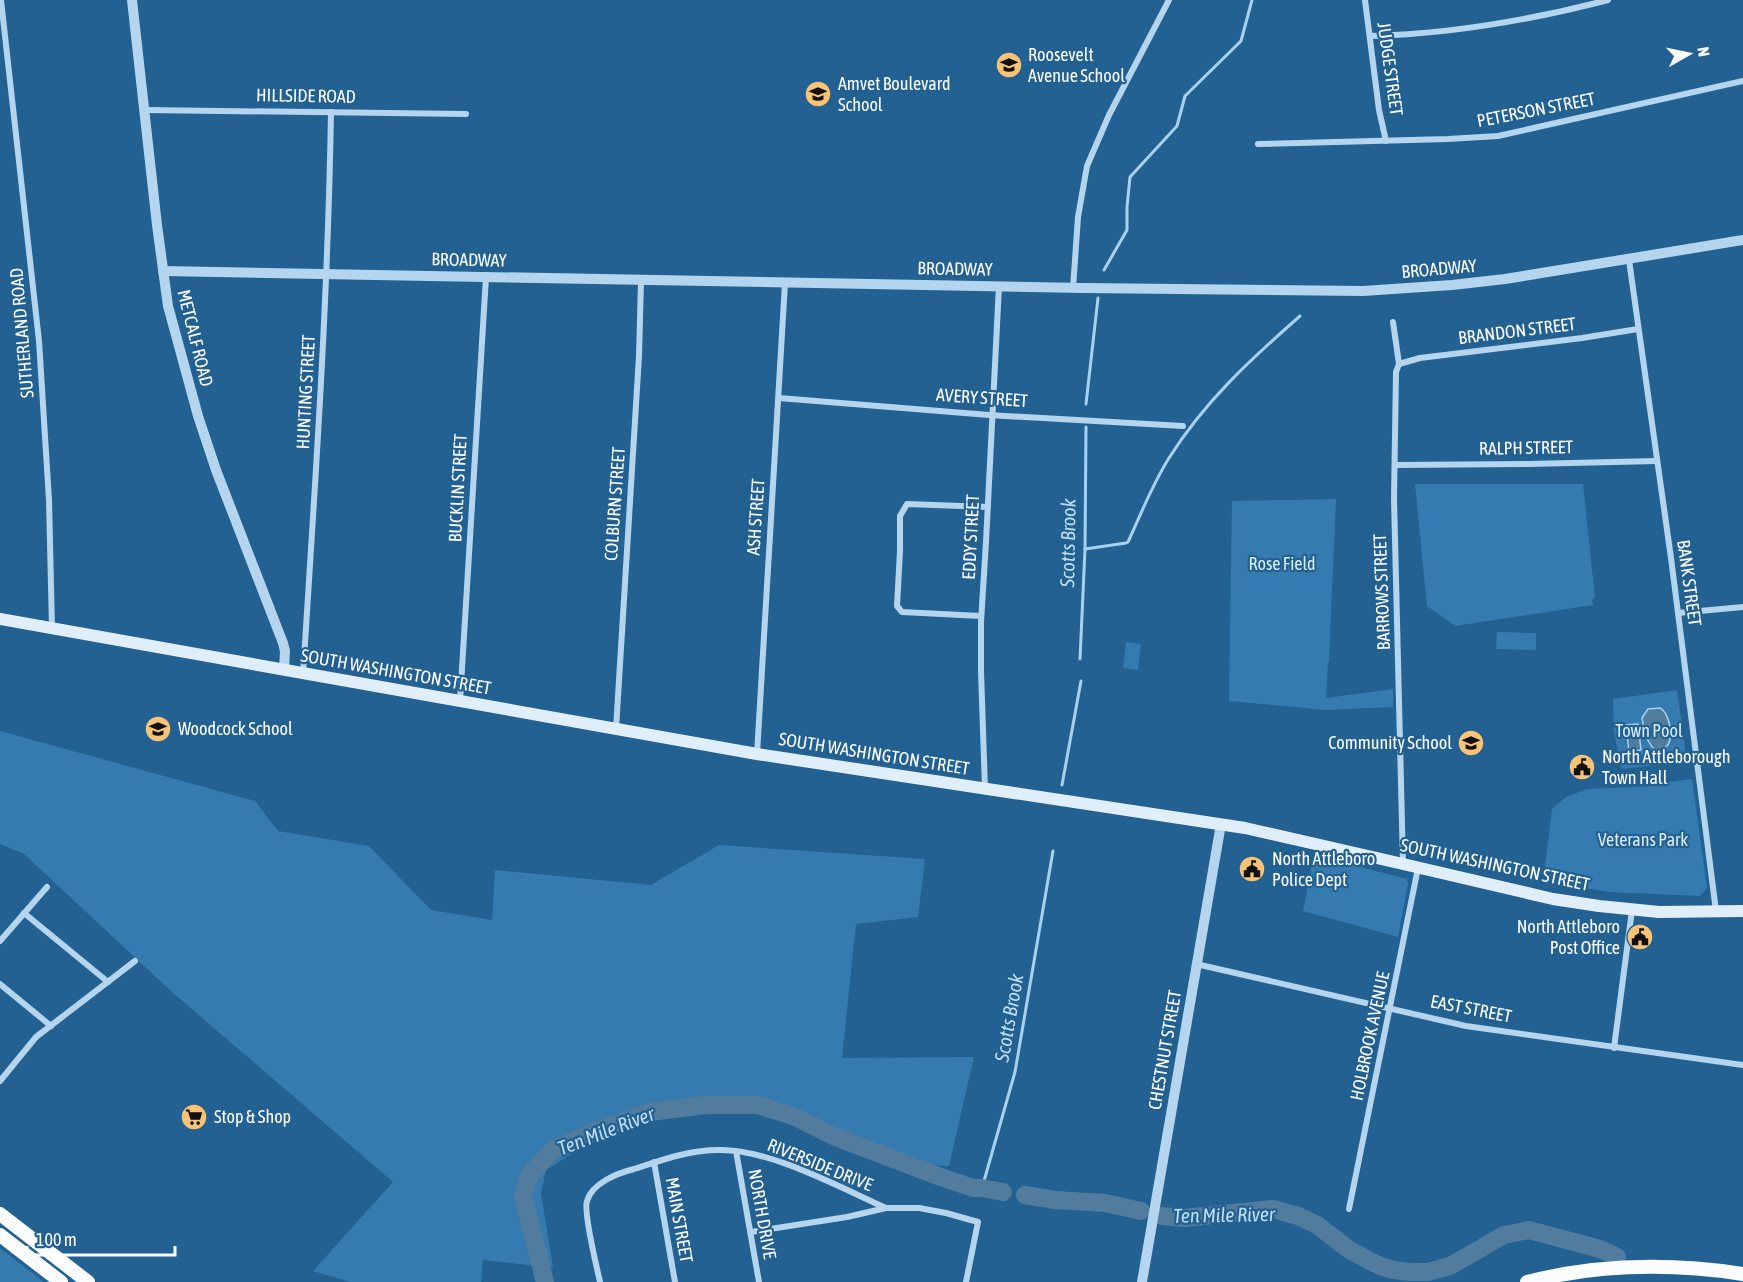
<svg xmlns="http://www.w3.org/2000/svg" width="1743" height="1282" font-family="'Asap Condensed',sans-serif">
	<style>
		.green { fill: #367baf }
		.water { fill: #517c9e; stroke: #a8d1ee; stroke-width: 1.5 }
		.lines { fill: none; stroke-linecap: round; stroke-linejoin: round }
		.stream { stroke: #a8d1ee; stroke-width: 3 }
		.river { stroke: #517c9e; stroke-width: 18 }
		.minor { stroke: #b4d5ed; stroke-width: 6 }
		.tertiary { stroke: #b4d5ed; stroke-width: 10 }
		.secondary { stroke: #e0eefa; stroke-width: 12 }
		.primary { stroke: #fafcff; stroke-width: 14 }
		.labels { text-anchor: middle; stroke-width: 4.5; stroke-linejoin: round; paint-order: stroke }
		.poi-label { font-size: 18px; fill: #fff; stroke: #226192; text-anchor: start }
		.street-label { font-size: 18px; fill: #fff; stroke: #226192 }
		.park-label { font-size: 18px; fill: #d9ecf9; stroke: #226192 }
		.water-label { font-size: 20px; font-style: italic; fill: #c0def4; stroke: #226192 }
	</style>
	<rect width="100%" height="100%" fill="#226192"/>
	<g class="green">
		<polygon points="1415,484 1583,484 1595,598 1592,599 1593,605 1455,626 1427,606"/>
		<polygon points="1336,499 1329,662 1328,663 1326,698 1393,689 1393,707 1325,710 1229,701 1232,501"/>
		<polygon points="1497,632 1536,633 1536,650 1496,649"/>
		<polygon points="1126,642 1141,644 1138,670 1123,668"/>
		<polygon points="1677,690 1687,762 1621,769 1614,731 1613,699"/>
		<polygon points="0,731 255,801 278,831 369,846 431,910 492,920 495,870 651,885 719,845 925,859 918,917 856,924 842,1058 974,1057 949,1166 908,1164 834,1141 764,1112 666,1113 598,1137 546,1170 541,1193 553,1268 483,1260 481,1282 350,1282 313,1271 393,1182 172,992 24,854 0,844"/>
		<polygon points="1692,779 1707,888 1700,896 1610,892 1553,883 1544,874 1552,809 1566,797 1587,789 1657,786 1668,782"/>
		<polygon points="1314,855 1407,879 1408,884 1398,937 1303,911"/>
		<polygon points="0,1248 44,1282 0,1282"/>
	</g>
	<g class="water">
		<path d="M1660,708C1670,713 1675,741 1665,748C1664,749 1657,750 1655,750C1646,741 1644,730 1642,718L1648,709Z"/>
		<polygon points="1638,724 1641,750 1629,752 1626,725"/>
	</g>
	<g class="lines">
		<g class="stream">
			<polyline points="1104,270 1127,230 1127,207 1130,177 1177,126 1185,96 1241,41 1252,0"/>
			<polyline points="1086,404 1098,298"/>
			<path d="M1085,549L1126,543L1128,542C1141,514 1152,485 1169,458C1205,401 1250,360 1300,316"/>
			<polyline points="1080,659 1085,549 1086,427"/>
			<polyline points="1062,785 1081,681"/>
			<polyline points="982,1188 1015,1072 1053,851"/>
		</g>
		<g class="river">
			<polyline points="1025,1195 1055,1200 1105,1203 1141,1211"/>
			<polyline points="1162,1216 1184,1218 1273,1209 1298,1216 1317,1225 1351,1251 1380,1266 1394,1270 1410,1272 1428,1272 1450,1266 1504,1235 1529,1230 1600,1249 1617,1257"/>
			<polyline points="545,1282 523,1196 529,1176 551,1151 595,1131 650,1112 706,1105 757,1105 793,1116 833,1136 938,1176 973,1188 982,1188 1003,1192"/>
		</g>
		<g class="minor">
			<polyline points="1,0 39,341 49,500 52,628"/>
			<polyline points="1365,0 1379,110 1386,141"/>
			<path d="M1370,36C1450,34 1531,20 1608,0"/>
			<polyline points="145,110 466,114"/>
			<polyline points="1258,144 1448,139 1498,136 1743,81"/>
			<polyline points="1629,260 1671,558 1716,911"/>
			<polyline points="1073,288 1078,217 1087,166 1109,115 1169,0"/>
			<polyline points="1393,322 1399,364 1396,372 1394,499 1403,864"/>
			<polyline points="1399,364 1420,358 1582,338 1638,329"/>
			<polyline points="779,398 989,415 1183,426"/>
			<polyline points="1395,465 1528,464 1657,461"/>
			<polyline points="1678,613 1743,607"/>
			<polyline points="981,616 902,612 897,606 900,551 900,516 907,504 988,507"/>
			<path d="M303,674C315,487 328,300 331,112"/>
			<polyline points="460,701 486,277"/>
			<polyline points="616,729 639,356 641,281"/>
			<polyline points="757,754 785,283"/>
			<polyline points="985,789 981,671 981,622 986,542 999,286"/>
			<polyline points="24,913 108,982"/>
			<polyline points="0,941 47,887"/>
			<polyline points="1196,964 1466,1026 1743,1065"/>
			<polyline points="0,984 51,1026"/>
			<polyline points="1614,1048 1632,910"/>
			<polyline points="0,1081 36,1037 135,961"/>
			<polyline points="736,1151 759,1282"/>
			<polyline points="654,1162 675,1282"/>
			<polyline points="1349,1209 1418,868"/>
			<polyline points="751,1232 847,1217 886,1208 919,1208 946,1213 978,1222 966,1282"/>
			<path d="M600,1282C597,1268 583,1212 587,1201C592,1183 618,1173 634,1169C662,1160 689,1150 719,1150C770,1149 839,1187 886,1208"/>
		</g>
		<g class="tertiary">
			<polyline points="132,0 157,225 168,306 198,416 216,470 283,643 285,651 284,670"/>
			<polyline points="163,271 1083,288 1363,291 1452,285 1505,279 1743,240"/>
			<polyline points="1142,1282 1221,824"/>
		</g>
		<polyline class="secondary" points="0,619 757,754 1245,828 1403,864 1553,899 1599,906 1659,912 1743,911"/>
		<g class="primary">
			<polyline points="0,1214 88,1282"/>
			<polyline points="0,1235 61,1282"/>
			<path d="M1527,1282C1598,1264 1671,1263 1743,1274"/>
		</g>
	</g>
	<defs>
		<symbol id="school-disc" viewBox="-11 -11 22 22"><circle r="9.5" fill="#f9c376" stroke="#226192"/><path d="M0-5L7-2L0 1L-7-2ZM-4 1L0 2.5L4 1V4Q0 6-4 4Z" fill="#111"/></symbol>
		<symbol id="civic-disc" viewBox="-11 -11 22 22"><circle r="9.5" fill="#f9c376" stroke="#226192"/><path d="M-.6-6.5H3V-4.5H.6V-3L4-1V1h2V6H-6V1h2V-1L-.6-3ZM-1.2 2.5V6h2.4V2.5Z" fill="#111"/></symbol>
		<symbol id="supermarket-disc" viewBox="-11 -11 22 22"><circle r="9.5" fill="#f9c376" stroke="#226192"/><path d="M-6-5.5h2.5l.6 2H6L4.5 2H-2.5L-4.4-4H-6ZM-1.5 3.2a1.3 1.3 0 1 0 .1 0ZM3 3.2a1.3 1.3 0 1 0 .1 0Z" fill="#111"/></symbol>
	</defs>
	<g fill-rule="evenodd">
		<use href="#school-disc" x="994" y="50" width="30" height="30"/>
		<use href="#school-disc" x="803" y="79" width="30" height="30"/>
		<use href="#school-disc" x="143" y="714" width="30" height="30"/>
		<use href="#school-disc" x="1456" y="728" width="30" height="30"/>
		<use href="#civic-disc" x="1567" y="752" width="30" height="30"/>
		<use href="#civic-disc" x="1237" y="854" width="30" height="30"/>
		<use href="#civic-disc" x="1625" y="922" width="30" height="30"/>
		<use href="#supermarket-disc" x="179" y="1102" width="30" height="30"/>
	</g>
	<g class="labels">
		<g class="poi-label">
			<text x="1028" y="61">Roosevelt<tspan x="1028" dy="21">Avenue School</tspan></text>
			<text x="838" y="90">Amvet Boulevard<tspan x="838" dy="21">School</tspan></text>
			<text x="178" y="735">Woodcock School</text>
			<text x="1452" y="749" text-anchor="end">Community School</text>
			<text x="1602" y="763">North Attleborough<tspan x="1602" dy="21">Town Hall</tspan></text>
			<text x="1272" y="865">North Attleboro<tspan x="1272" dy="21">Police Dept</tspan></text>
			<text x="1620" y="933" text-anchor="end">North Attleboro<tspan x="1620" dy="21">Post Office</tspan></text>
			<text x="214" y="1123">Stop &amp; Shop</text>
		</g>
		<g class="street-label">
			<text transform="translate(1390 69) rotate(82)" y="6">JUDGE STREET</text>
			<text transform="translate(306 96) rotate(1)" y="6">HILLSIDE ROAD</text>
			<text transform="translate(1536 110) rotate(-11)" y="6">PETERSON STREET</text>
			<text transform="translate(469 260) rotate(1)" y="6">BROADWAY</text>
			<text transform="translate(955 269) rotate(1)" y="6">BROADWAY</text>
			<text transform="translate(1439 269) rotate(-5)" y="6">BROADWAY</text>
			<text transform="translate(1517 331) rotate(-7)" y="6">BRANDON STREET</text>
			<text transform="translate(22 333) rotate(-95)" y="6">SUTHERLAND ROAD</text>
			<text transform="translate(195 338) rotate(76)" y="6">METCALF ROAD</text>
			<text transform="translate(306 392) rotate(-87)" y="6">HUNTING STREET</text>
			<text transform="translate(982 398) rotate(4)" y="6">AVERY STREET</text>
			<text transform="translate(1526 448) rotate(-1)" y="6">RALPH STREET</text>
			<text transform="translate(458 488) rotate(-87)" y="6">BUCKLIN STREET</text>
			<text transform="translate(615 504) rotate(-86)" y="6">COLBURN STREET</text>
			<text transform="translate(756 517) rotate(-86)" y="6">ASH STREET</text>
			<text transform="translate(971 537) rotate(-87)" y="6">EDDY STREET</text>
			<text transform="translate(1689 583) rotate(82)" y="6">BANK STREET</text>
			<text transform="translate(1382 592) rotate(-92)" y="6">BARROWS STREET</text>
			<text transform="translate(396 672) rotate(10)" y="6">SOUTH WASHINGTON STREET</text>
			<text transform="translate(874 754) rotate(9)" y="6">SOUTH WASHINGTON STREET</text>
			<text transform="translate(1495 865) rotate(12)" y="6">SOUTH WASHINGTON STREET</text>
			<text transform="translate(1471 1009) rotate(11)" y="6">EAST STREET</text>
			<text transform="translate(1370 1036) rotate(-78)" y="6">HOLBROOK AVENUE</text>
			<text transform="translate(1165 1050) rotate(-80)" y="6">CHESTNUT STREET</text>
			<text transform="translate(820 1165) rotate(22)" y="6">RIVERSIDE DRIVE</text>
			<text transform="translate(762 1214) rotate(80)" y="6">NORTH DRIVE</text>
			<text transform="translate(679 1220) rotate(80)" y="6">MAIN STREET</text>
		</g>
		<g class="park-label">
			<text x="1282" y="570">Rose Field</text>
			<text x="1649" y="737">Town Pool</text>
			<text x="1643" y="846">Veterans Park</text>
		</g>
		<g class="water-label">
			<text transform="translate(1068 543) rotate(-89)" y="7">Scotts Brook</text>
			<text transform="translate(1009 1018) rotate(-80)" y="7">Scotts Brook</text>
			<text transform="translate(606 1131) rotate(-21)" y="7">Ten Mile River</text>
			<text transform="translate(1224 1215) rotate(-1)" y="7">Ten Mile River</text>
		</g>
	</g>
	<g transform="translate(1689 54) rotate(81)" stroke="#226192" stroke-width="4.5" paint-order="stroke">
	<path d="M0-4.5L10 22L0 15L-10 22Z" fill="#ffffff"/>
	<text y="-9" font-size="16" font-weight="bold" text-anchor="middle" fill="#ffffff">N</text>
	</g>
	<path d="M27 1246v9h148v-9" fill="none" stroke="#ffffff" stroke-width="3"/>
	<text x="36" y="1246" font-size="18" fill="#ffffff" stroke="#226192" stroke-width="4.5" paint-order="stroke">100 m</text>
</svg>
